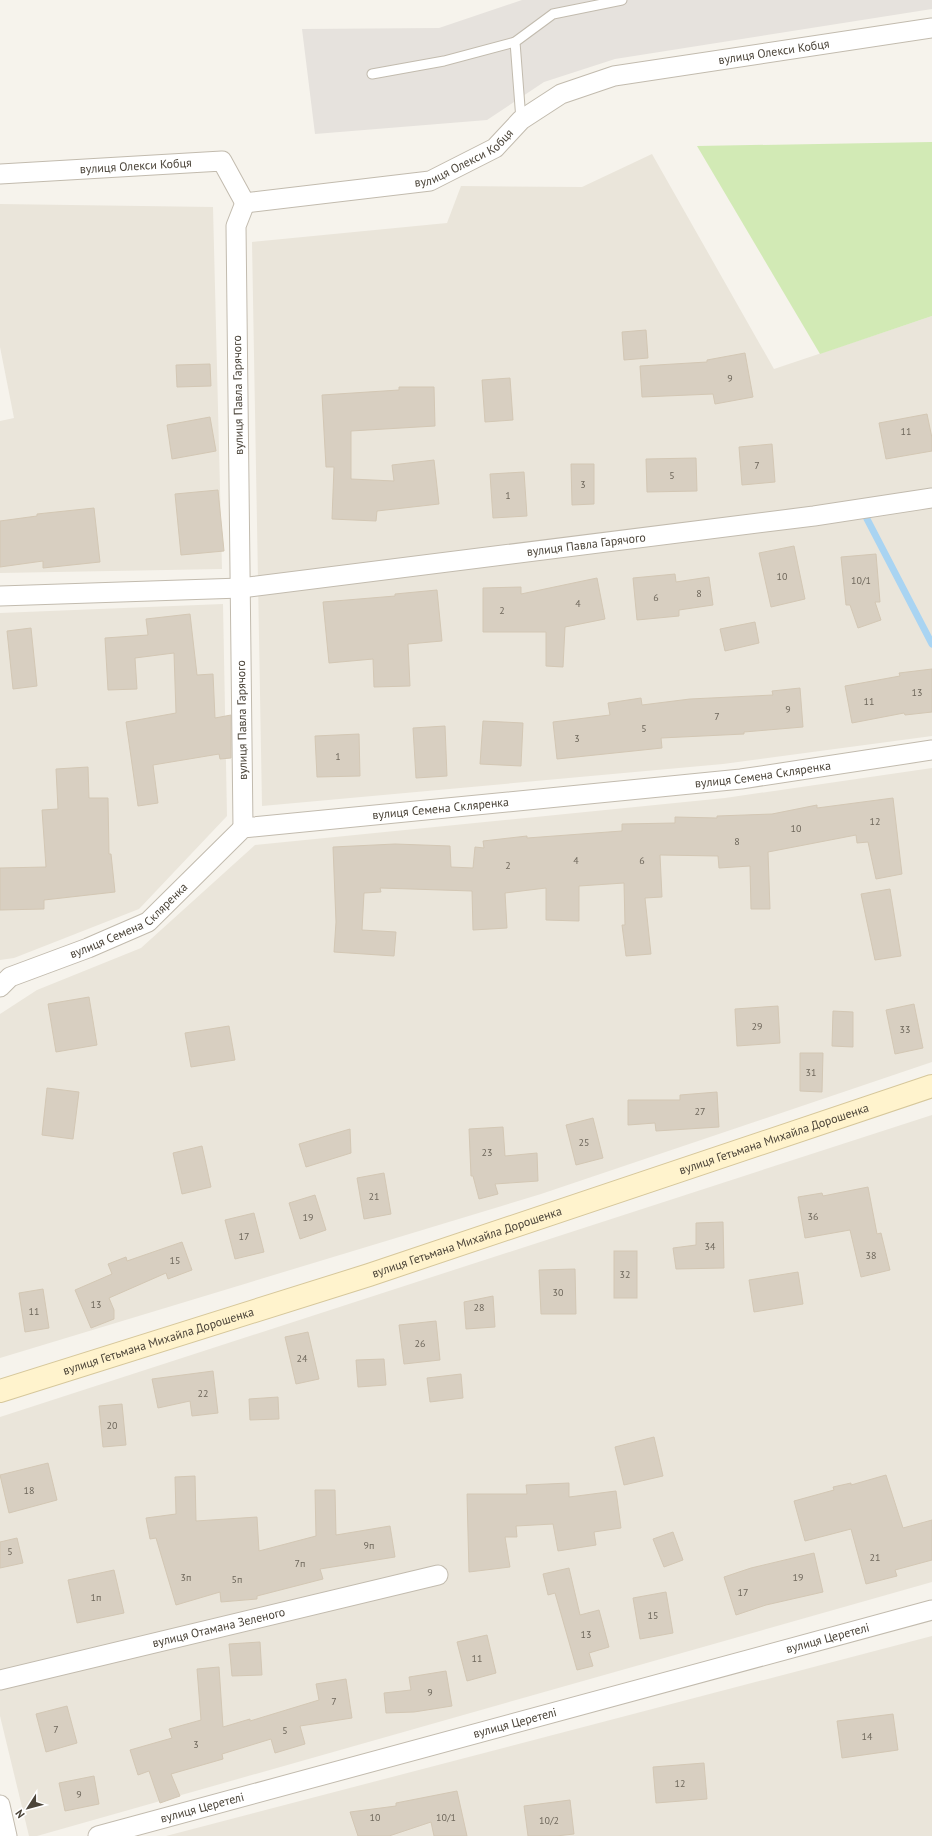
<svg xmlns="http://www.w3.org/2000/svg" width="932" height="1836" font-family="'PT Sans',sans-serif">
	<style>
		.residential { fill: #eae5da }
		.industrial { fill: #e6e2dd }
		.green { fill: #d2eab5 }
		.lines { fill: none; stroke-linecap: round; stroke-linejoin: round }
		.stream { stroke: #a9d4f2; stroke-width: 7 }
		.building { fill: #d8cfc1; stroke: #d3c7b4 }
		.lane-casing { stroke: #c2bbae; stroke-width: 11 }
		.street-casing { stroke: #c2bbae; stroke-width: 21 }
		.secondary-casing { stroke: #d6c79b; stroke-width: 24 }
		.lane { stroke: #fff; stroke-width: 9 }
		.street { stroke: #fff; stroke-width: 19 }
		.secondary { stroke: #fff3cd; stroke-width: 22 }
		.labels { text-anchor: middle; stroke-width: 3.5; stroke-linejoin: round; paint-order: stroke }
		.number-label { font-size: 10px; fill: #6e675b }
		.street-label { font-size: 12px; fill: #4b4439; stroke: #fff }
	</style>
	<rect width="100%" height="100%" fill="#f6f3ec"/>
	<g class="residential">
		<polygon points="652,154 774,369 932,316 932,736 723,764 262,806 252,242 447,223 461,186 582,187"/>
		<polygon points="0,204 213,207 222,569 0,573 0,421 14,418 0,347"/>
		<polygon points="223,604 227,816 139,909 14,958 0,960 0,613"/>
		<polygon points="932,768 932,1062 541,1194 0,1358 0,1014 37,990 141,948 255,845 725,798"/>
		<polygon points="932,1115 932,1582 37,1836 29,1836 0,1716 0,1417"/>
		<polygon points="932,1636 932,1836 166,1836"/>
	</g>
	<polygon class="industrial" points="522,0 932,0 932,9 615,59 544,82 487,120 315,134 302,29 439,28"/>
	<polygon class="green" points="932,142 932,316 820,354 697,146"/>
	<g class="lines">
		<polyline class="stream" points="867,519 932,644"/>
	</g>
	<g class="building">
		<polygon points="646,330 648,358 624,360 622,332"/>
		<polygon points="745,353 753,397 715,404 713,394 642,397 640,366 707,362 707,360"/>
		<polygon points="210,364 211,386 177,387 176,365"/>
		<polygon points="510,378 513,420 485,422 482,380"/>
		<polygon points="399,387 434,387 435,426 351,431 351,479 394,481 392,465 434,460 439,504 377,511 376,521 332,519 334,467 326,467 322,395 399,390"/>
		<polygon points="927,414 932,438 932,451 886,459 879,423"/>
		<polygon points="210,417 216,451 172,459 167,425"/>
		<polygon points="772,444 775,482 742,485 739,447"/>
		<polygon points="696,458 697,491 647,492 646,459"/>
		<polygon points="571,464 594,464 594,504 572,505"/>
		<polygon points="524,472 527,516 493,518 490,474"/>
		<polygon points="218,490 224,551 181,555 175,494"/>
		<polygon points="94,508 100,562 43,568 43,561 0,567 0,521 37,516 37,514"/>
		<polygon points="794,546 805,599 771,607 759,553"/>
		<polygon points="876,554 880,602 875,602 881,620 858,628 850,605 846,605 841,557"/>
		<polygon points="675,574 676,582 709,577 713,605 679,610 679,616 637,620 633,578"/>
		<polygon points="597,578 605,619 565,627 563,667 546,666 546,632 483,632 483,588 521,587 521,594"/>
		<polygon points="437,590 442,641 408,644 410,686 374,687 373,659 329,663 323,602 395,596 395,594"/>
		<polygon points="190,614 197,675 213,674 215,718 231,715 231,758 220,759 219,754 153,765 158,803 138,806 126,722 176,713 174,653 135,658 137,689 108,690 105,638 148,635 146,619"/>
		<polygon points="755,622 759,643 725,651 720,629"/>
		<polygon points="31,628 37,686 13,689 7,631"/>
		<polygon points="932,669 932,712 905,715 904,713 852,723 845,686 900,676 899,673"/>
		<polygon points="800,688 803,727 744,732 744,734 661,738 662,748 557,759 553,722 610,715 608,703 641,698 642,705 690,699 773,695 772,691"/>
		<polygon points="483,721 523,723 521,766 480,764"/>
		<polygon points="445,726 447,776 416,778 413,728"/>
		<polygon points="359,734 360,776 317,777 315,736"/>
		<polygon points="88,767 89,798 108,798 109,854 111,854 115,892 44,900 44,909 0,910 0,868 46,867 42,810 58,809 56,769"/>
		<polygon points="893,798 902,874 876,879 868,842 857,843 856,835 768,852 770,909 751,909 750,866 719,868 718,856 660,855 662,897 645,898 651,954 626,956 622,925 625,925 624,883 579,886 579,921 546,920 546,888 505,893 507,928 473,930 472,891 380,888 381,892 364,893 362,930 396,932 394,956 334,952 336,922 333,847 395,844 450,846 451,867 473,868 475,847 484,848 483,841 527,836 527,838 622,831 622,824 675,823 675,817 717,818 717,816 772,814 817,805 817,808"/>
		<polygon points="890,889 901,956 875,960 861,894"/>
		<polygon points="89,997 97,1045 56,1052 48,1004"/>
		<polygon points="914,1004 923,1048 895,1054 886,1010"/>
		<polygon points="778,1006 780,1043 737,1046 735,1009"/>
		<polygon points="833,1011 853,1012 853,1047 832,1046"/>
		<polygon points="229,1026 235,1060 191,1067 185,1033"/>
		<polygon points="800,1053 823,1053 822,1092 800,1091"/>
		<polygon points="47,1088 79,1092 73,1139 42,1135"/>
		<polygon points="717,1092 719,1127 656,1131 655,1123 628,1125 628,1100 680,1100 680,1095"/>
		<polygon points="593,1118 603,1158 576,1165 566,1125"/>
		<polygon points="503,1127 505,1156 537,1153 538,1181 495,1184 498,1194 479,1199 473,1176 471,1176 469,1129"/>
		<polygon points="350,1129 351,1153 306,1167 299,1144"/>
		<polygon points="202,1146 211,1187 182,1194 173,1153"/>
		<polygon points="384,1173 391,1214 364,1219 357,1178"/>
		<polygon points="868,1187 877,1234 881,1233 890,1270 861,1277 850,1230 805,1238 798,1197 822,1193 823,1196"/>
		<polygon points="315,1195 326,1230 300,1239 289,1203"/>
		<polygon points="254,1213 264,1252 235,1259 225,1220"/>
		<polygon points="723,1222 724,1268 676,1269 673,1248 696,1245 696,1223"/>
		<polygon points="182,1242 192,1270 168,1279 166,1273 109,1298 114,1310 114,1319 91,1328 75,1290 112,1274 108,1264 126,1257 127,1261"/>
		<rect x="614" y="1251" width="23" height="47"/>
		<polygon points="575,1269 576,1314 541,1314 539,1270"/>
		<polygon points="798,1272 803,1304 754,1312 749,1280"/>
		<polygon points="43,1289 49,1328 25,1332 19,1293"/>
		<polygon points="493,1296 495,1327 466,1329 464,1302"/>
		<polygon points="436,1321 440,1360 404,1364 399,1325"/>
		<polygon points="308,1332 319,1379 296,1384 285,1337"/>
		<polygon points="384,1359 386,1385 358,1387 356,1360"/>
		<polygon points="213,1371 218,1413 192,1416 190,1401 158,1408 152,1379"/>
		<polygon points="461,1374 463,1398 430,1402 427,1378"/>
		<polygon points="278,1397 279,1419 250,1420 249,1399"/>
		<polygon points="122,1404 126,1445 103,1447 99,1406"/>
		<polygon points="654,1437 663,1476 624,1485 615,1447"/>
		<polygon points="48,1463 57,1500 9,1513 0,1475"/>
		<polygon points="886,1475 903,1528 932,1520 932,1560 895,1570 897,1576 866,1584 851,1529 805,1541 794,1501 834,1490 833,1487 851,1483 851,1485"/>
		<polygon points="195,1476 196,1521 257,1517 259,1551 316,1536 315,1490 335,1490 336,1535 390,1526 395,1557 320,1569 323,1579 257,1596 257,1599 221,1602 220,1592 176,1605 156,1538 150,1539 146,1518 176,1514 175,1477"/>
		<polygon points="569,1483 569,1497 616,1491 621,1528 594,1532 596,1545 558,1551 553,1524 516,1526 517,1537 505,1537 510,1567 469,1572 467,1494 527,1494 526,1485"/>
		<polygon points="673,1532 683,1560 664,1567 653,1539"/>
		<polygon points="17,1538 23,1563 0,1568 0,1542"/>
		<polygon points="814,1553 823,1592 766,1605 736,1615 724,1577 751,1568"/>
		<polygon points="569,1568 580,1615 599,1610 609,1647 589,1653 593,1666 577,1670 555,1593 548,1595 543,1574"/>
		<polygon points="114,1570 124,1613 77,1623 68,1580"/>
		<polygon points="666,1592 673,1633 640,1639 633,1598"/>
		<polygon points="487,1635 496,1673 467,1681 457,1642"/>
		<polygon points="260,1642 262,1675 232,1676 229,1644"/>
		<polygon points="219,1667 223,1727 250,1719 250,1721 319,1700 316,1684 346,1679 352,1718 300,1726 305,1744 275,1753 271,1739 222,1754 223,1759 171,1774 180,1796 160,1803 149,1771 138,1775 130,1750 172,1738 169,1729 201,1720 197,1669"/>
		<polygon points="446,1671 452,1706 414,1712 386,1713 384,1693 411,1690 409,1677"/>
		<polygon points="67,1706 77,1743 46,1752 36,1714"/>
		<polygon points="893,1714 898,1750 842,1758 837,1721"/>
		<polygon points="704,1763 707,1799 656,1803 653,1767"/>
		<polygon points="94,1776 99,1804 65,1811 59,1783"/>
		<polygon points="457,1791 467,1836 434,1836 431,1822 389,1836 358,1836 350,1812 396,1806 396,1803"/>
		<polygon points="570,1800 574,1834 556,1836 528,1836 524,1806"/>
	</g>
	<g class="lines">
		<defs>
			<g id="lane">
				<polyline points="372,74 444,61 515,42"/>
				<polyline points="521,120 515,42 553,14 622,0"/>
			</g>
			<g id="street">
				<path id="s1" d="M0,174L222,161L245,203L430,181L495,148L521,120L561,94L614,76L932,28"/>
				<path id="s2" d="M0,596L241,588L814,516L932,498"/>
				<polyline points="243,828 236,226 245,203"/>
				<path id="s3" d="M0,987L10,977L88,948L148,922L243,828L741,779L932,750"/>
				<path id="s4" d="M0,1680L438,1575"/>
				<polyline points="0,1805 7,1836"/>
				<path id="s5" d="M98,1836L932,1610"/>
			</g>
			<g id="secondary">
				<path id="s6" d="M0,1391L369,1275L932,1086"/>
			</g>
		</defs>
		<use href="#lane" class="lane-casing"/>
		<use href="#street" class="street-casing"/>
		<use href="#secondary" class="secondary-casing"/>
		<use href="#lane" class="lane"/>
		<use href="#street" class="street"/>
		<use href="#secondary" class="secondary"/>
	</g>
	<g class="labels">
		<g class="number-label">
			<text x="730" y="382">9</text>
			<text x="906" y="435">11</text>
			<text x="757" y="469">7</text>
			<text x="672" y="479">5</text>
			<text x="583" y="488">3</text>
			<text x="508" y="499">1</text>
			<text x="782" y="580">10</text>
			<text x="861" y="584">10/1</text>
			<text x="699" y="597">8</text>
			<text x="656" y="601">6</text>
			<text x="578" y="607">4</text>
			<text x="502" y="614">2</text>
			<text x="917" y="696">13</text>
			<text x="869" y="705">11</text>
			<text x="788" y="713">9</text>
			<text x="717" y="720">7</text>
			<text x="644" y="732">5</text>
			<text x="577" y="742">3</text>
			<text x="338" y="760">1</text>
			<text x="875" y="825">12</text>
			<text x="796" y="832">10</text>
			<text x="737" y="845">8</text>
			<text x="576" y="864">4</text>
			<text x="642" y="864">6</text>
			<text x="508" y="869">2</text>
			<text x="757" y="1030">29</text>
			<text x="905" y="1033">33</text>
			<text x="811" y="1076">31</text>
			<text x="700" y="1115">27</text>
			<text x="584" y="1146">25</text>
			<text x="487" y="1156">23</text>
			<text x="374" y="1200">21</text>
			<text x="813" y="1220">36</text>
			<text x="308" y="1221">19</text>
			<text x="244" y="1240">17</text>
			<text x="710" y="1250">34</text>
			<text x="871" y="1259">38</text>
			<text x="175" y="1264">15</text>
			<text x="625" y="1278">32</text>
			<text x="558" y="1296">30</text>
			<text x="96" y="1308">13</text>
			<text x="479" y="1311">28</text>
			<text x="34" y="1315">11</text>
			<text x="420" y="1347">26</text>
			<text x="302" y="1362">24</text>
			<text x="203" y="1397">22</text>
			<text x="112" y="1429">20</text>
			<text x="29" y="1494">18</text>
			<text x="369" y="1549">9п</text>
			<text x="10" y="1555">5</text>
			<text x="875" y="1561">21</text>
			<text x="300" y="1567">7п</text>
			<text x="186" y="1581">3п</text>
			<text x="798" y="1581">19</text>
			<text x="237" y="1583">5п</text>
			<text x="743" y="1596">17</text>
			<text x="96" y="1601">1п</text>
			<text x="653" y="1619">15</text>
			<text x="586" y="1638">13</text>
			<text x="477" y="1662">11</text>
			<text x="430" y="1696">9</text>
			<text x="334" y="1705">7</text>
			<text x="56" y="1733">7</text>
			<text x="285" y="1734">5</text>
			<text x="867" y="1740">14</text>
			<text x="196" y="1748">3</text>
			<text x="680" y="1787">12</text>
			<text x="79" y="1798">9</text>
			<text x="375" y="1821">10</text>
			<text x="446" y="1821">10/1</text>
			<text x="549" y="1824">10/2</text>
		</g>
		<g class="street-label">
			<text dy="4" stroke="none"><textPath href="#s1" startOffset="833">вулиця Олекси Кобця</textPath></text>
			<text dy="4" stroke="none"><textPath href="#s1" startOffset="497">вулиця Олекси Кобця</textPath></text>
			<text dy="4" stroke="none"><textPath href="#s1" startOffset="136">вулиця Олекси Кобця</textPath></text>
			<text transform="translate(238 395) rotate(-91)" y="4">вулиця Павла Гарячого</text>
			<text dy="4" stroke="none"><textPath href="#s2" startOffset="589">вулиця Павла Гарячого</textPath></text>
			<text transform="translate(242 720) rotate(-91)" y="4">вулиця Павла Гарячого</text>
			<text dy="4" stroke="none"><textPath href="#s3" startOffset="819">вулиця Семена Скляренка</textPath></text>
			<text dy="4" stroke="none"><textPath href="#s3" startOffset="495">вулиця Семена Скляренка</textPath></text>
			<text dy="4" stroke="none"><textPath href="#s3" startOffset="147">вулиця Семена Скляренка</textPath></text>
			<text dy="4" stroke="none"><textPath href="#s6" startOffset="814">вулиця Гетьмана Михайла Дорошенка</textPath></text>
			<text dy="4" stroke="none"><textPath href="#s6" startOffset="490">вулиця Гетьмана Михайла Дорошенка</textPath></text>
			<text dy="4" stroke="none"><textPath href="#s6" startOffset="166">вулиця Гетьмана Михайла Дорошенка</textPath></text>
			<text dy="4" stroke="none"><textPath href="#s4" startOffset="225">вулиця Отамана Зеленого</textPath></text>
			<text dy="4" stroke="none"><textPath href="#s5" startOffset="756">вулиця Церетелі</textPath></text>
			<text dy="4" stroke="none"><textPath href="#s5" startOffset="432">вулиця Церетелі</textPath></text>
			<text dy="4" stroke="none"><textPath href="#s5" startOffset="108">вулиця Церетелі</textPath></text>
		</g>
	</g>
	<g transform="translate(28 1808) rotate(234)" stroke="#ffffff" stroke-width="3" paint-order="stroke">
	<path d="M0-3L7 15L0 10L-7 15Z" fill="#4b4439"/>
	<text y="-6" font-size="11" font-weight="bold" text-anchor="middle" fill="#4b4439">N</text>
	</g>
</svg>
